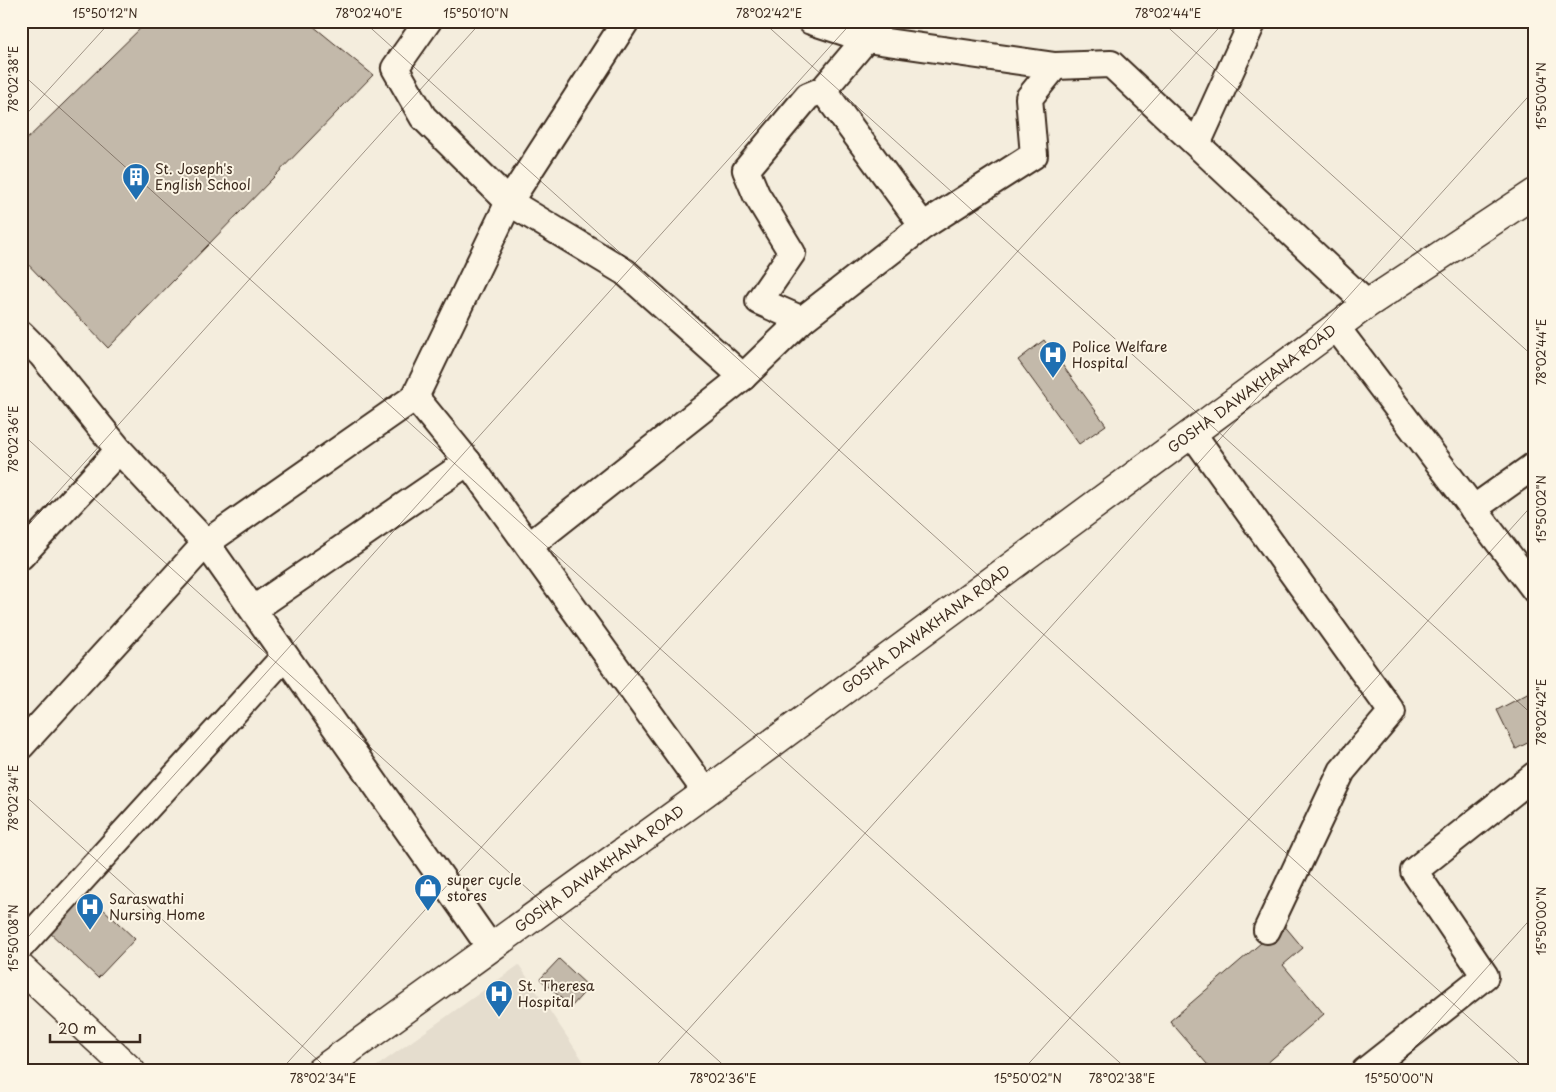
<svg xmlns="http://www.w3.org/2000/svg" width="1556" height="1092" font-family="'Playpen Sans',sans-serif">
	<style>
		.built { fill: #e5ddce }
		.building { fill: #c3b9aa; stroke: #3b2a1e }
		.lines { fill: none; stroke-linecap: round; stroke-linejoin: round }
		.minor-casing { stroke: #3b2a1e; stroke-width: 30 }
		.tertiary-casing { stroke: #3b2a1e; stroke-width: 31 }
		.minor { stroke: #fcf5e5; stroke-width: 26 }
		.tertiary { stroke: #fcf5e5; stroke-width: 28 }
		.ticks { fill: none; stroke: #3b2a1e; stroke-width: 1; stroke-opacity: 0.45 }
		.labels { text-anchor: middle; stroke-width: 4; stroke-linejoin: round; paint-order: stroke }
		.poi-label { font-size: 14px; fill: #3b2a1e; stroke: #fcf5e5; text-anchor: start }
		.street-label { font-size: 14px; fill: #3b2a1e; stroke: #fcf5e5 }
		.neatline { fill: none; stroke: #3b2a1e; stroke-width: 2 }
		.ticks-label { font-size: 12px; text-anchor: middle; fill: #3b2a1e }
	</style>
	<rect width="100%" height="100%" fill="#f4eddd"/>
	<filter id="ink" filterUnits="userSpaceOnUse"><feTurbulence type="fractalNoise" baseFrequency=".02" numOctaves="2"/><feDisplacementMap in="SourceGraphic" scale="10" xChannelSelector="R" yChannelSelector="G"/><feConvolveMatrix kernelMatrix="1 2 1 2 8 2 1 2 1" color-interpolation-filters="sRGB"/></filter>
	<g filter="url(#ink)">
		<polygon class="built" points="519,965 590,1071 370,1071"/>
		<g class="building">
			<polygon points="148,21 307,21 373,75 108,348 21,257 21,145"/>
			<polygon points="1044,340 1106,425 1079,444 1018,360"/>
			<polygon points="1535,690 1535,739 1516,749 1497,710"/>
			<polygon points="83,890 135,939 98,978 46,929"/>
			<polygon points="1283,924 1303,948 1283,965 1324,1014 1258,1071 1213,1071 1170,1021"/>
			<polygon points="559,959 589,987 571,1007 540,979"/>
		</g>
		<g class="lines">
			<defs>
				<g id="minor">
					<polyline points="428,21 395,68 423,117 509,202 625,272 743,377"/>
					<polyline points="811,21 866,39 1055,66 1111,64 1367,304"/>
					<polyline points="866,39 823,90 923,226"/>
					<polyline points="1197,144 1253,21"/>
					<polyline points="802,320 759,301 792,253 756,194 746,170 808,96 823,90"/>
					<polyline points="1336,327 1535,590"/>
					<polyline points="21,334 42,355 119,450 206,543 490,947"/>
					<polyline points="415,397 468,462 706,792"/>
					<polyline points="1192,433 1392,712 1342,771 1267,930"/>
					<polyline points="1473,509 1535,465"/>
					<polyline points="529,546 743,377 802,320 923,226 1034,155 1029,98 1055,66"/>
					<polyline points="21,556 119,450"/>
					<polyline points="254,609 468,462"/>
					<polyline points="21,746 206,543 415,397 509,202 626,21"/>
					<polyline points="21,946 285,656"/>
					<polyline points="1365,1071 1485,976 1414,871 1535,775"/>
				</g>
				<g id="tertiary">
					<polyline points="21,968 131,1071"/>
					<path id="s1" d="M320,1071L706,792L1367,304L1535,193"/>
				</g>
			</defs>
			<use href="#minor" class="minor-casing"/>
			<use href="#tertiary" class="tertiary-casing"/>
			<use href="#minor" class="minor"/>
			<use href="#tertiary" class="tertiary"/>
		</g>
	</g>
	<path class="ticks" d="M363,21L1528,1071M762,21L1535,717M1161,21L1535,358M21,73L1129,1071M21,120L111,21M21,433L730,1071M21,533L482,21M21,792L330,1071M21,945L853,21M280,1071L1225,21M651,1071L1535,89M1022,1071L1535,502M1394,1071L1535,914"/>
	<defs>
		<symbol id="building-pin" viewBox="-11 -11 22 30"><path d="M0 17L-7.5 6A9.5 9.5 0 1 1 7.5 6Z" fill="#1f6fb2" stroke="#fcf5e5"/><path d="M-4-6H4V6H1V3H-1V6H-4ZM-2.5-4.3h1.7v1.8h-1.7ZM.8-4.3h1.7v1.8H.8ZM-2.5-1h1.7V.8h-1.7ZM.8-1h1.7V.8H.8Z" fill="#fff"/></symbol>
		<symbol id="hospital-pin" viewBox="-11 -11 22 30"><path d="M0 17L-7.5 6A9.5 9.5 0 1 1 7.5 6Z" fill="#1f6fb2" stroke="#fcf5e5"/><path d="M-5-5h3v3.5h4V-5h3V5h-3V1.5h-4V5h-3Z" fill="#fff"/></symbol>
		<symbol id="shop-pin" viewBox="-11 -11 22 30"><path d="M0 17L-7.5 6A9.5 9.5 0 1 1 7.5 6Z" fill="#1f6fb2" stroke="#fcf5e5"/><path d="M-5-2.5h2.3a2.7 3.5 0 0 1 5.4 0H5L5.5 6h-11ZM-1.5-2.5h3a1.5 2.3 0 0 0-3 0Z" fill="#fff"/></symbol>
	</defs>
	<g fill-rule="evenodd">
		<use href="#building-pin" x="120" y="161" width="32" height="43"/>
		<use href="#hospital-pin" x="1037" y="339" width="32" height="43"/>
		<use href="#shop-pin" x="412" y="872" width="32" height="43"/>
		<use href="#hospital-pin" x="74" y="891" width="32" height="43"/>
		<use href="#hospital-pin" x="483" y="978" width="32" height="43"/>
	</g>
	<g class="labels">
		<g class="poi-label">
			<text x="155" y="174">St. Joseph's<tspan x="155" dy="16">English School</tspan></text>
			<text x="1072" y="352">Police Welfare<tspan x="1072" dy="16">Hospital</tspan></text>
			<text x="447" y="885">super cycle<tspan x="447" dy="16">stores</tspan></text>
			<text x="109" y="904">Saraswathi<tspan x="109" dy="16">Nursing Home</tspan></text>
			<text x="518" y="991">St. Theresa<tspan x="518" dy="16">Hospital</tspan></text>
		</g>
		<g class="street-label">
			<text dy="5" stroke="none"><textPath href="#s1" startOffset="1155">GOSHA DAWAKHANA ROAD</textPath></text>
			<text dy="5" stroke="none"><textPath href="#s1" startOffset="750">GOSHA DAWAKHANA ROAD</textPath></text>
			<text dy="5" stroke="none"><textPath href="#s1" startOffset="345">GOSHA DAWAKHANA ROAD</textPath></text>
		</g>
	</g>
	<rect width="1556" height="1092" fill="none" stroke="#fcf5e5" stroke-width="55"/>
	<path d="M50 1034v8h90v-8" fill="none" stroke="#3b2a1e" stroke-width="2.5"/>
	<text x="58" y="1034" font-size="15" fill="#3b2a1e" stroke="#fcf5e5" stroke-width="4" paint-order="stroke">20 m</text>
	<rect x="28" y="28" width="1500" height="1036" class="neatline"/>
	<g class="ticks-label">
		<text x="105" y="18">15°50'12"N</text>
		<text x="369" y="18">78°02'40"E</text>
		<text x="476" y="18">15°50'10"N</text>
		<text x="769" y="18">78°02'42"E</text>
		<text x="1168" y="18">78°02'44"E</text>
		<text transform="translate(14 79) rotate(-90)" y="4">78°02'38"E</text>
		<text transform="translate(1542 96) rotate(-90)" y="4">15°50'04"N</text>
		<text transform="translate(1542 352) rotate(-90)" y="4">78°02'44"E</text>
		<text transform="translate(14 439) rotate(-90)" y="4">78°02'36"E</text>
		<text transform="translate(1542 509) rotate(-90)" y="4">15°50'02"N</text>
		<text transform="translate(1542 712) rotate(-90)" y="4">78°02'42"E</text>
		<text transform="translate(14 798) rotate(-90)" y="4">78°02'34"E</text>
		<text transform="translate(1542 921) rotate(-90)" y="4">15°50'00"N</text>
		<text transform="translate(14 938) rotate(-90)" y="4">15°50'08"N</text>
		<text x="323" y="1083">78°02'34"E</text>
		<text x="723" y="1083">78°02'36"E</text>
		<text x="1028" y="1083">15°50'02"N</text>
		<text x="1122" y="1083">78°02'38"E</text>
		<text x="1399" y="1083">15°50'00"N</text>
	</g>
</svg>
